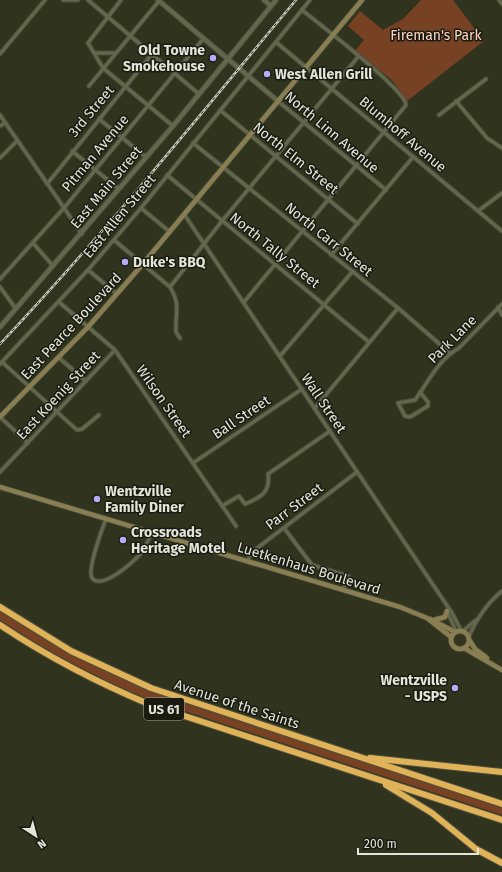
<svg xmlns="http://www.w3.org/2000/svg" width="502" height="872" font-family="'Fira Sans',sans-serif">
	<style>
		.green { fill: #774124 }
		.lines { fill: none; stroke-linecap: round; stroke-linejoin: round }
		.minor-casing { stroke: #4d503d; stroke-width: 5 }
		.tertiary-casing { stroke: #4d503d; stroke-width: 6 }
		.secondary-casing { stroke: #4d503d; stroke-width: 6 }
		.motorway-casing { stroke: #4d503d; stroke-width: 8 }
		.minor { stroke: #62674e; stroke-width: 3 }
		.tertiary { stroke: #62674e; stroke-width: 4 }
		.secondary { stroke: #887e51; stroke-width: 4.5 }
		.motorway { stroke: #e1b359; stroke-width: 6 }
		.rail-casing { stroke: #c4c7b9; stroke-width: 2.5 }
		.rail { stroke: #191b11; stroke-width: 1; stroke-dasharray: 3; stroke-linecap: butt }
		.poi-dot { fill: #b7abf8; stroke: #191b11; stroke-width: 1.5 }
		.labels { text-anchor: middle; stroke-width: 3; stroke-linejoin: round; paint-order: stroke }
		.shield { fill: #191b11; stroke: #a6a89c; stroke-width: 1 }
		.shield-label { font-size: 13px; font-weight: bold; fill: #e2e5d8 }
		.park-label { font-size: 14px; fill: #fed4c0; stroke: #191b11 }
		.poi-label { font-size: 14px; font-weight: bold; fill: #e2e5d8; stroke: #191b11; text-anchor: start }
		.street-label { font-size: 14px; fill: #e2e5d8; stroke: #191b11 }
	</style>
	<rect width="100%" height="100%" fill="#30341e"/>
	<g class="green">
		<polygon points="421,0 453,0 484,41 407,101 392,80 355,51 364,40 348,26 360,11 383,30 403,19"/>
		<path d="M0,610C59,649 120,680 187,704L502,806V815L145,698C94,676 46,651 0,620Z"/>
	</g>
	<g class="lines">
		<defs>
			<g id="minor">
				<polyline points="63,0 78,0"/>
				<polyline points="88,0 199,94"/>
				<polyline points="121,0 88,43 103,68 173,126"/>
				<polyline points="499,0 502,4"/>
				<polyline points="277,43 502,231"/>
				<polyline points="94,53 115,53"/>
				<polyline points="0,54 45,0"/>
				<polyline points="89,86 159,1"/>
				<polyline points="456,101 487,138 502,148"/>
				<polyline points="279,102 386,190"/>
				<polyline points="220,110 358,224"/>
				<polyline points="0,115 82,234"/>
				<polyline points="439,115 486,79"/>
				<polyline points="99,119 146,157"/>
				<polyline points="0,126 5,123"/>
				<polyline points="193,143 398,308 450,353"/>
				<polyline points="72,151 119,189"/>
				<polyline points="0,158 17,141"/>
				<polyline points="167,175 369,342"/>
				<polyline points="47,184 152,54"/>
				<polyline points="141,208 170,232"/>
				<polyline points="478,211 502,193"/>
				<polyline points="184,214 452,613 461,630"/>
				<path d="M114,240L170,287C181,305 175,312 176,332L180,338"/>
				<polyline points="33,243 53,266"/>
				<polyline points="331,255 413,157"/>
				<polyline points="88,270 117,294"/>
				<polyline points="0,279 64,208 203,39"/>
				<polyline points="0,287 16,309"/>
				<polyline points="170,287 222,221 358,57"/>
				<polyline points="59,302 115,350 236,526"/>
				<path d="M244,302L406,105C405,89 319,24 302,10"/>
				<polyline points="498,307 502,315"/>
				<polyline points="280,356 353,271"/>
				<polyline points="58,357 86,381"/>
				<polyline points="2,362 77,430 82,429 99,415"/>
				<polyline points="0,364 88,270 141,208 310,0"/>
				<path d="M420,392L428,402V406L410,417L405,416L398,403L415,400C428,382 439,359 459,348L502,304"/>
				<polyline points="315,408 398,308"/>
				<polyline points="0,417 28,443"/>
				<polyline points="193,463 302,389"/>
				<polyline points="0,472 115,350"/>
				<path d="M222,506L239,496L245,504C260,498 271,492 268,474L330,431"/>
				<path d="M106,519C102,529 87,570 92,578C102,591 136,560 142,552C146,546 149,539 152,532"/>
				<polyline points="284,528 312,565 348,576 343,589"/>
				<polyline points="248,560 251,553 256,549 357,472"/>
				<polyline points="447,611 456,631"/>
				<polyline points="463,631 476,620"/>
				<path d="M469,636C477,618 486,604 502,591"/>
			</g>
			<g id="tertiary">
				<polyline points="158,0 279,102"/>
				<polyline points="264,0 271,6"/>
				<polyline points="0,327 173,126 276,0"/>
			</g>
			<g id="secondary">
				<polyline points="0,417 88,327 142,265 362,0"/>
				<polyline points="0,487 400,607 427,618 451,637"/>
				<polyline points="430,619 455,632"/>
				<polyline points="434,620 445,617 447,611"/>
				<circle cx="460" cy="640" r="9"/>
				<polyline points="470,641 475,649 487,658"/>
				<polyline points="464,648 502,670"/>
			</g>
			<g id="motorway">
				<polyline points="0,607 71,651 151,688 502,804"/>
				<path d="M0,625C48,657 98,683 151,705L502,820"/>
				<polyline points="370,758 502,772"/>
				<polyline points="386,785 432,813 476,849 502,863"/>
			</g>
		</defs>
		<use href="#minor" class="minor-casing"/>
		<use href="#tertiary" class="tertiary-casing"/>
		<use href="#secondary" class="secondary-casing"/>
		<use href="#motorway" class="motorway-casing"/>
		<use href="#minor" class="minor"/>
		<use href="#tertiary" class="tertiary"/>
		<use href="#secondary" class="secondary"/>
		<use href="#motorway" class="motorway"/>
		<defs>
			<path id="rail" d="M0,344C104,234 199,116 296,0"/>
		</defs>
		<use href="#rail" class="rail-casing"/>
		<use href="#rail" class="rail"/>
	</g>
	<g class="poi-dot">
		<circle cx="213" cy="58" r="4"/>
		<circle cx="267" cy="74" r="4"/>
		<circle cx="125" cy="262" r="4"/>
		<circle cx="97" cy="499" r="4"/>
		<circle cx="123" cy="540" r="4"/>
		<circle cx="455" cy="688" r="4"/>
	</g>
	<g class="labels">
		<rect class="shield" x="144" y="698" width="40" height="22" rx="3"/>
		<g class="shield-label">
			<text x="164" y="714">US 61</text>
		</g>
		<g class="park-label">
			<text x="436" y="40">Fireman's Park</text>
		</g>
		<g class="poi-label">
			<text x="205" y="55" text-anchor="end">Old Towne<tspan x="205" dy="16">Smokehouse</tspan></text>
			<text x="275" y="79">West Allen Grill</text>
			<text x="133" y="267">Duke's BBQ</text>
			<text x="105" y="496">Wentzville<tspan x="105" dy="16">Family Diner</tspan></text>
			<text x="131" y="537">Crossroads<tspan x="131" dy="16">Heritage Motel</tspan></text>
			<text x="447" y="685" text-anchor="end">Wentzville<tspan x="447" dy="16">- USPS</tspan></text>
		</g>
		<g class="street-label">
			<text transform="translate(91 111) rotate(-50)" y="5">3rd Street</text>
			<text transform="translate(332 132) rotate(40)" y="5">North Linn Avenue</text>
			<text transform="translate(403 134) rotate(40)" y="5">Blumhoff Avenue</text>
			<text transform="translate(95 153) rotate(-50)" y="5">Pitman Avenue</text>
			<text transform="translate(296 158) rotate(39)" y="5">North Elm Street</text>
			<text transform="translate(106 187) rotate(-50)" y="5">East Main Street</text>
			<text transform="translate(119 216) rotate(-50)" y="5">East Allen Street</text>
			<text transform="translate(329 239) rotate(39)" y="5">North Carr Street</text>
			<text transform="translate(275 250) rotate(39)" y="5">North Tally Street</text>
			<text transform="translate(71 326) rotate(-47)" y="5">East Pearce Boulevard</text>
			<text transform="translate(452 339) rotate(-45)" y="5">Park Lane</text>
			<text transform="translate(58 395) rotate(-47)" y="5">East Koenig Street</text>
			<text transform="translate(164 401) rotate(55)" y="5">Wilson Street</text>
			<text transform="translate(324 403) rotate(56)" y="5">Wall Street</text>
			<text transform="translate(241 417) rotate(-34)" y="5">Ball Street</text>
			<text transform="translate(294 506) rotate(-37)" y="5">Parr Street</text>
			<text transform="translate(309 568) rotate(17)" y="5">Luetkenhaus Boulevard</text>
			<text transform="translate(237 704) rotate(18)" y="5">Avenue of the Saints</text>
		</g>
	</g>
	<g transform="translate(36 836) rotate(144)" stroke="#191b11" stroke-width="3" paint-order="stroke">
	<path d="M0-3L7 15L0 10L-7 15Z" fill="#e2e5d8"/>
	<text y="-6" font-size="11" font-weight="bold" text-anchor="middle" fill="#e2e5d8">N</text>
	</g>
	<path d="M358 848v6h120v-6" fill="none" stroke="#e2e5d8" stroke-width="2"/>
	<text x="364" y="848" font-size="12" fill="#e2e5d8" stroke="#191b11" stroke-width="3" paint-order="stroke">200 m</text>
</svg>
